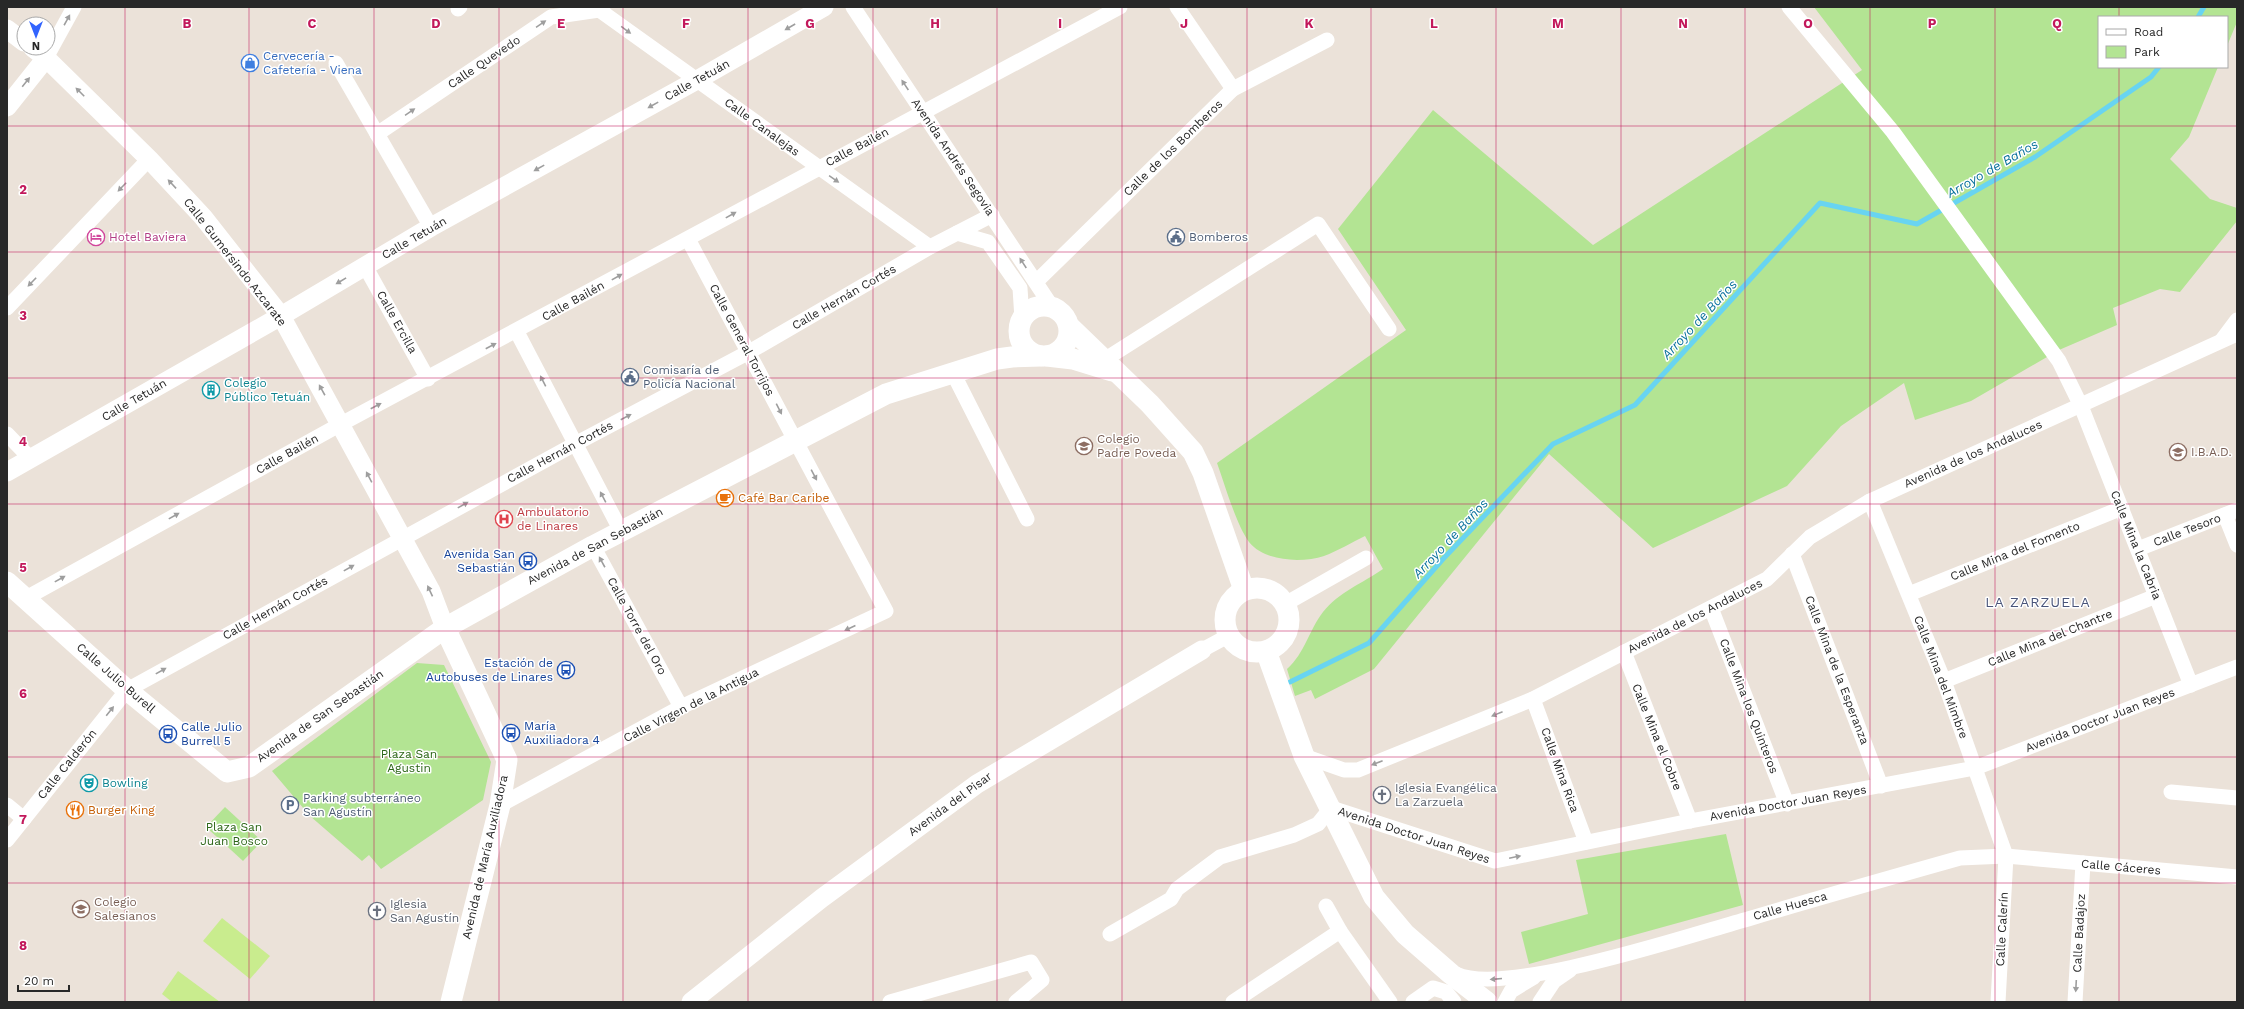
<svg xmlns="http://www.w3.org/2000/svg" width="2244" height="1009" font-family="'Work Sans',sans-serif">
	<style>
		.green { fill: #b3e493 }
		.pitch { fill: #c9ec8e }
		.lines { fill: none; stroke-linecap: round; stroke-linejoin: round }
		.stream { stroke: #68d4f1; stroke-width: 5 }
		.minor { stroke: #fff; stroke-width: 15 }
		.tertiary { stroke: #fff; stroke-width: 19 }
		.secondary { stroke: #fff; stroke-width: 21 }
		.oneway { fill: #9e9e9e }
		.grid { fill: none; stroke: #c2185b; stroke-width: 1; stroke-opacity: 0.55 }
		.labels { text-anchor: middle; stroke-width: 3; stroke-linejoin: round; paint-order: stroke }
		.shop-label { font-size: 12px; fill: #366cbe; stroke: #fff; text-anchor: start }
		.street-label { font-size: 12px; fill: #282828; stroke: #fff }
		.hotel-label { font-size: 12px; fill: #b23c85; stroke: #fff; text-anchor: start }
		.service-label { font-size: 12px; fill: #4e5e75; stroke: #fff; text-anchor: start }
		.culture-label { font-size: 12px; fill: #0d838f; stroke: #fff; text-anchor: start }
		.education-label { font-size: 12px; fill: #785e54; stroke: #fff; text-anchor: start }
		.food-label { font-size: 12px; fill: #c56008; stroke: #fff; text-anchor: start }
		.health-label { font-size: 12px; fill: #be3a42; stroke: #fff; text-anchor: start }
		.transit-label { font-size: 12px; fill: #164399; stroke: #fff; text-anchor: end }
		.park-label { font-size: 12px; fill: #2c6617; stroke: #fff }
		.worship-label { font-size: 12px; fill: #5b616d; stroke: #fff; text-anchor: start }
		.water-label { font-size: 13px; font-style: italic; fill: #09719b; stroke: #fff }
		.quarter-label { font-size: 14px; letter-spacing: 1px; fill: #485379; stroke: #fff }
		.grid-label { font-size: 13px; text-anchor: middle; font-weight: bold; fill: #c2185b; stroke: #fff; stroke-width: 3; stroke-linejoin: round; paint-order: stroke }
	</style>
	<rect width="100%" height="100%" fill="#ebe2d9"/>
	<g class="green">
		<path d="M1814,7H2237V22L2227,46V17H2099V67H2218L2189,137L2170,159L2210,199L2237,208V221L2180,292L2160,289L2113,308L2117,325L2059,350L1971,401L1915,420L1904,383L1841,426L1787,486L1653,548L1549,454L1374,669L1315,699L1311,690L1295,696L1287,669C1305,653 1309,630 1323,612C1339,592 1363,583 1383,569L1365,536C1352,542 1338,551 1324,556C1302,563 1265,562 1249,542C1236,524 1225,485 1217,463L1406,330L1338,229L1433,110L1593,245L1862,70Z"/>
		<polygon points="417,663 444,665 491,762 483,800 381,869 369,855 362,861 310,816 272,771"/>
		<polygon points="225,807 262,841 243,861 206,827"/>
		<polygon points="1726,834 1743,905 1529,964 1521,932 1588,914 1576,860"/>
	</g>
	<g class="pitch">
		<polygon points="222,918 270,956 250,979 203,941"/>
		<polygon points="178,971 220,1002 172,1002 162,994"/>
	</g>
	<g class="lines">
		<g class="stream">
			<polyline points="2198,17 2204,7"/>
			<polyline points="1290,682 1369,643 1443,559 1553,444 1635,405 1820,203 1917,224 2035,157 2151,77 2159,67"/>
		</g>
		<g class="minor">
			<polyline points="595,7 930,247"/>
			<polyline points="853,7 1052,307"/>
			<polyline points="1177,7 1233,89"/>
			<polyline points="1789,7 1893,132 2059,361 2081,406 2191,685"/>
			<polyline points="458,9 460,7"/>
			<polyline points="46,58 74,7"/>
			<polyline points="336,63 431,227"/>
			<polyline points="377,134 551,17 599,10 603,7"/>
			<polyline points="957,233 988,242 1020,288 1022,319"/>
			<polyline points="365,266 428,379"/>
			<polyline points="1036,282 1233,89 1327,40"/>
			<polyline points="7,308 149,159"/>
			<polyline points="517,332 621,531"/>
			<polyline points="2222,340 2237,320"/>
			<polyline points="1104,360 1318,224 1389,329"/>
			<polyline points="953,373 1027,519"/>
			<polyline points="7,434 31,459"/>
			<polyline points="1870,501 1944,681 2006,856 1998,1002"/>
			<polyline points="2225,515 2237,545"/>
			<polyline points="593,546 681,707"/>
			<polyline points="2138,549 2237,510"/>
			<polyline points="1792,554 1881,786"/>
			<polyline points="1909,594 2122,508"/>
			<polyline points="26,598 341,424 1120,7"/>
			<polyline points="1285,604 1366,558"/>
			<polyline points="1711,608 1787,804"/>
			<polyline points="1202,650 1228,636"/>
			<polyline points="1624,652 1690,821"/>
			<polyline points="1944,681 2156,596"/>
			<polyline points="1533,699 1586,842"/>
			<polyline points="1304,756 1344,770 1358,770 1533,699 1767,579 1810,537 1870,501 2237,334"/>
			<polyline points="2171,792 2237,798"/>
			<polyline points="7,805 24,819"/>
			<polyline points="500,805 681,707 886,611 688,239"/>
			<polyline points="7,840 127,690 575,444 749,352 930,247 992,215"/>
			<polyline points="1326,906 1340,931 1390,1002"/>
			<polyline points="1110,934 1171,899 1177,889 1220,857 1294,835 1318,824 1331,808 1495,861 1690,821 1975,768 2237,667"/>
			<path d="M1456,974C1505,997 1690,935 1748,919C1818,898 1889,878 1960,858L2006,856L2237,877"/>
			<polyline points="890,1002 1031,962 1042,980 1016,1002"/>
			<polyline points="1233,1002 1340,931"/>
			<polyline points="1413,1002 1433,988 1446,992 1454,1002"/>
			<polyline points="1505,1002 1511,991 1534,977"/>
			<polyline points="1540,1002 1554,981 1570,970"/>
			<polyline points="2075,1002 2083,863"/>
		</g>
		<g class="tertiary">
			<polyline points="7,29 24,42"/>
			<polyline points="33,48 46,58 149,159 203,217 281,316 431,591 445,628"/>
			<polyline points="7,107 46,58"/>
			<polyline points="7,472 281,316 431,227 697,80 824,7"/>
			<polyline points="691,1002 822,898 977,784 1202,650"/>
		</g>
		<g class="secondary">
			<circle cx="1044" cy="331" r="25"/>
			<polyline points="1069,326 1150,404 1193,452 1203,473 1244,590"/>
			<polyline points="1047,356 1073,359 1112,371"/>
			<polyline points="7,582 127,690 227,772 249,767 445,628 593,546 886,394 997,359 1012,357 1041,356"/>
			<circle cx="1257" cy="620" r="32"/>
			<polyline points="445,628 507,760 500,805 451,1002"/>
			<polyline points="1266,651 1304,756 1374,897 1405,934 1451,974 1487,1002"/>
		</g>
	</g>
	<defs><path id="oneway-solid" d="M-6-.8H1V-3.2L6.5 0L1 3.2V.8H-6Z"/></defs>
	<g class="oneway">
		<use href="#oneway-solid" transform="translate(67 20) rotate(-61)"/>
		<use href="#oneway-solid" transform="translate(541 24) rotate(-34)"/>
		<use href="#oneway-solid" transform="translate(790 27) rotate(150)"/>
		<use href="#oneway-solid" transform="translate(626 30) rotate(36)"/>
		<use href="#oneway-solid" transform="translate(26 82) rotate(-51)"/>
		<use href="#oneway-solid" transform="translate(905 85) rotate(-124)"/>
		<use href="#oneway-solid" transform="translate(80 92) rotate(-135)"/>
		<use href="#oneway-solid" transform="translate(653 105) rotate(151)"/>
		<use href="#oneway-solid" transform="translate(410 112) rotate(-34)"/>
		<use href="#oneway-solid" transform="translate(539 168) rotate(151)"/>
		<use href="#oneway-solid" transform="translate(834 179) rotate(35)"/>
		<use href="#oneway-solid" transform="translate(172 184) rotate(-133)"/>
		<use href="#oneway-solid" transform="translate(122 187) rotate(134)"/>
		<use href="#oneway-solid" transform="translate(731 215) rotate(-29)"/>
		<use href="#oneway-solid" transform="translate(1023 263) rotate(-123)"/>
		<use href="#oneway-solid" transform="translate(617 277) rotate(-29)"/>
		<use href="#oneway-solid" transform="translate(341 281) rotate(149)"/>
		<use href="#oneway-solid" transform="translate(32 282) rotate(134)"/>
		<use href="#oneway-solid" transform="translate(491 346) rotate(-28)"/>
		<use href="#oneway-solid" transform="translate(543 381) rotate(-117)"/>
		<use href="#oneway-solid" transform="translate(322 390) rotate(-119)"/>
		<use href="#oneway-solid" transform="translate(376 406) rotate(-28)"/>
		<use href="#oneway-solid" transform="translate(779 409) rotate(63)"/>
		<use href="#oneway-solid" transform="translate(626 417) rotate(-28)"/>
		<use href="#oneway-solid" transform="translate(814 475) rotate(62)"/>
		<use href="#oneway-solid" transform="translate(369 477) rotate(-118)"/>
		<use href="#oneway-solid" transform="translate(603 497) rotate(-118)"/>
		<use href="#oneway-solid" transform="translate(463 505) rotate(-29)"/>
		<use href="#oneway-solid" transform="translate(174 516) rotate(-29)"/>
		<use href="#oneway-solid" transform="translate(602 562) rotate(-119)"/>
		<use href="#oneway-solid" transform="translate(349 568) rotate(-29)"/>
		<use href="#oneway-solid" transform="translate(60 579) rotate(-29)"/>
		<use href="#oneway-solid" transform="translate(430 591) rotate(-115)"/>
		<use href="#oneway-solid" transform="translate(850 628) rotate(155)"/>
		<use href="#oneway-solid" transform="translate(161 671) rotate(-29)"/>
		<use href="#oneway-solid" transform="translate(110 711) rotate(-51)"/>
		<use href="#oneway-solid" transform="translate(1497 714) rotate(158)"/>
		<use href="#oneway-solid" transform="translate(1377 763) rotate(159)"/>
		<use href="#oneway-solid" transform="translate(1515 857) rotate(-12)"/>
		<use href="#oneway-solid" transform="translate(1496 979) rotate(175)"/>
		<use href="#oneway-solid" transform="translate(2076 986) rotate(93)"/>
	</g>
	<path class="grid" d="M125,7V1002M249,7V1002M374,7V1002M499,7V1002M623,7V1002M748,7V1002M873,7V1002M997,7V1002M1122,7V1002M1247,7V1002M1371,7V1002M1496,7V1002M1621,7V1002M1745,7V1002M1870,7V1002M1995,7V1002M2119,7V17M2119,67V1002M7,126H2237M7,252H2237M7,378H2237M7,504H2237M7,631H2237M7,757H2237M7,883H2237"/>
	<defs>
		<symbol id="shop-ring" viewBox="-11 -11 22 22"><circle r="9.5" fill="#fff" stroke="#3f7fe0" stroke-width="1.5"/><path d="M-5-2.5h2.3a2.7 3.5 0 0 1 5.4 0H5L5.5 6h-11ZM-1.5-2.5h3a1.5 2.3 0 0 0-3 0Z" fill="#3f7fe0"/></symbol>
		<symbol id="hotel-ring" viewBox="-11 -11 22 22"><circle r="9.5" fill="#fff" stroke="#d1479c" stroke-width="1.5"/><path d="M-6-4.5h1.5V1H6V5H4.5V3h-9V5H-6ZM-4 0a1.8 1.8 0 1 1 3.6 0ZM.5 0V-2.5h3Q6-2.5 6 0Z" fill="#d1479c"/></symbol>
		<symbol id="civic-ring" viewBox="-11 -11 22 22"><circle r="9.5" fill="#fff" stroke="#5c6f8a" stroke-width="1.5"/><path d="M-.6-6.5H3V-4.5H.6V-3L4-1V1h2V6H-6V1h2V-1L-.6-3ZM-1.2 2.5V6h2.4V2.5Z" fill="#5c6f8a"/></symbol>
		<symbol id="building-ring" viewBox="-11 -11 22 22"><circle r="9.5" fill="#fff" stroke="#0f9aa8" stroke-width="1.5"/><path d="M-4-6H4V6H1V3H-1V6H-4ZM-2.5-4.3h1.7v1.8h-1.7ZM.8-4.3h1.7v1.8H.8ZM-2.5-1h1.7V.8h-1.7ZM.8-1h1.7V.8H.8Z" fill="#0f9aa8"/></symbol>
		<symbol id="school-ring" viewBox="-11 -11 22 22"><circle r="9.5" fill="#fff" stroke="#8d6e63" stroke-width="1.5"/><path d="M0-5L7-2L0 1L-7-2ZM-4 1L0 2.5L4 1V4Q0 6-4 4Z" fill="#8d6e63"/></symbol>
		<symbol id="cafe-ring" viewBox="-11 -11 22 22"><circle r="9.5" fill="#fff" stroke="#e8710a" stroke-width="1.5"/><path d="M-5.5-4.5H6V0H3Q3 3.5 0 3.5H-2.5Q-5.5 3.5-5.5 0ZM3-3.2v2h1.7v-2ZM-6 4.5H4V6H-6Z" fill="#e8710a"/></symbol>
		<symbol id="hospital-ring" viewBox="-11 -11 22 22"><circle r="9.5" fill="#fff" stroke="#e0444e" stroke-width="1.5"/><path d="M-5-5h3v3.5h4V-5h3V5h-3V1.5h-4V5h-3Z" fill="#e0444e"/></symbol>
		<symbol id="bus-ring" viewBox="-11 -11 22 22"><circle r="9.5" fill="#fff" stroke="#1a4fb4" stroke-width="1.5"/><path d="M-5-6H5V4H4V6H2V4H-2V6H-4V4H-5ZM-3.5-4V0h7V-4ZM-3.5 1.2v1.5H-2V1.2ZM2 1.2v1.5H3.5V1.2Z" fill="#1a4fb4"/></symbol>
		<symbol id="theatre-ring" viewBox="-11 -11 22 22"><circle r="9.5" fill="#fff" stroke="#0f9aa8" stroke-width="1.5"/><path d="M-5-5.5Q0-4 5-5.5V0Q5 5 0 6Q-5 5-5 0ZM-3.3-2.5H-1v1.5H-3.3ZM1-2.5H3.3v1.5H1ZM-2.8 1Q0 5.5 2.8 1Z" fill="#0f9aa8"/></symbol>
		<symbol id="church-ring" viewBox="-11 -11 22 22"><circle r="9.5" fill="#fff" stroke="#6b7280" stroke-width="1.5"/><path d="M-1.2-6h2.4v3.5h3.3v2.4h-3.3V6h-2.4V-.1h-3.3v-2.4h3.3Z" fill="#6b7280"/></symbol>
		<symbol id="parking-ring" viewBox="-11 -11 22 22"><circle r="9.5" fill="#fff" stroke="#5c6f8a" stroke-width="1.5"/><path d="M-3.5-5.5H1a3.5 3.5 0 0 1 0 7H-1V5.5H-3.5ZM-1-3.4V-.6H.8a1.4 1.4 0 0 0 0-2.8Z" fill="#5c6f8a"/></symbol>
		<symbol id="restaurant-ring" viewBox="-11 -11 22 22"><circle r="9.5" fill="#fff" stroke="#e8710a" stroke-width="1.5"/><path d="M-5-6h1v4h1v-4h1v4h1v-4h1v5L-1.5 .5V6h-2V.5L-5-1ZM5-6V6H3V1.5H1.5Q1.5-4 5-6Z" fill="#e8710a"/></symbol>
	</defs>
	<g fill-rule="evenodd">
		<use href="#shop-ring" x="240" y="53" width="20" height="20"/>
		<use href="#hotel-ring" x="86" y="227" width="20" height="20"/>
		<use href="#civic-ring" x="1166" y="227" width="20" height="20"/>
		<use href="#civic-ring" x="620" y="367" width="20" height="20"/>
		<use href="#building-ring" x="201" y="380" width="20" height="20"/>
		<use href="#school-ring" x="1074" y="436" width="20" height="20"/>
		<use href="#school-ring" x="2168" y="442" width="20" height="20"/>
		<use href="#cafe-ring" x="715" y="488" width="20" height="20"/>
		<use href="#hospital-ring" x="494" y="509" width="20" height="20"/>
		<use href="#bus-ring" x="518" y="551" width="20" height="20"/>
		<use href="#bus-ring" x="556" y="660" width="20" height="20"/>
		<use href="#bus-ring" x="501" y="723" width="20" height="20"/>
		<use href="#bus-ring" x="158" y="724" width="20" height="20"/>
		<use href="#theatre-ring" x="79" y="773" width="20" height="20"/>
		<use href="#church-ring" x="1372" y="785" width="20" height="20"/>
		<use href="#parking-ring" x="280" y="795" width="20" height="20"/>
		<use href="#restaurant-ring" x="65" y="800" width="20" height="20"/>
		<use href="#school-ring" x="71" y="899" width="20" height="20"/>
		<use href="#church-ring" x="367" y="901" width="20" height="20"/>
	</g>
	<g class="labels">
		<g class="shop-label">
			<text x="263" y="60">Cervecería -<tspan x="263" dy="14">Cafetería - Viena</tspan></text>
		</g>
		<g class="street-label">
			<text transform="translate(484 62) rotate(-34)" y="4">Calle Quevedo</text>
			<text transform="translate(697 80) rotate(-29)" y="4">Calle Tetuán</text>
			<text transform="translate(762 127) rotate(36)" y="4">Calle Canalejas</text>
			<text transform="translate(857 147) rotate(-28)" y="4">Calle Bailén</text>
			<text transform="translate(1173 148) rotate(-44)" y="4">Calle de los Bomberos</text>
			<text transform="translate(953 157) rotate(56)" y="4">Avenida Andrés Segovia</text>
			<text transform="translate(414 238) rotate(-30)" y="4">Calle Tetuán</text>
			<text transform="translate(235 262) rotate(52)" y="4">Calle Gumersindo Azcarate</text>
			<text transform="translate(844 297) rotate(-30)" y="4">Calle Hernán Cortés</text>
			<text transform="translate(573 301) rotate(-29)" y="4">Calle Bailén</text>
			<text transform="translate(397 322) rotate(61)" y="4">Calle Ercilla</text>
			<text transform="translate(742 340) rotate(62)" y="4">Calle General Torrijos</text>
			<text transform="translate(134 400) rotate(-30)" y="4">Calle Tetuán</text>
			<text transform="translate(560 452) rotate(-28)" y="4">Calle Hernán Cortés</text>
			<text transform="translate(287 454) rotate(-29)" y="4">Calle Bailén</text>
			<text transform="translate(1973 454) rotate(-24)" y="4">Avenida de los Andaluces</text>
			<text transform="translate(2187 530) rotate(-21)" y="4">Calle Tesoro</text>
			<text transform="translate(2136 545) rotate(68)" y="4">Calle Mina la Cabria</text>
			<text transform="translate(595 546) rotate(-28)" y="4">Avenida de San Sebastián</text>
			<text transform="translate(2015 551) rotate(-22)" y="4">Calle Mina del Fomento</text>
			<text transform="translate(275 608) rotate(-29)" y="4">Calle Hernán Cortés</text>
			<text transform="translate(1695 616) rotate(-27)" y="4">Avenida de los Andaluces</text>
			<text transform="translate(637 626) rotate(61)" y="4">Calle Torre del Oro</text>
			<text transform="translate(2050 638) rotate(-22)" y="4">Calle Mina del Chantre</text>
			<text transform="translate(1837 670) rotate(69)" y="4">Calle Mina de la Esperanza</text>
			<text transform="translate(1941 677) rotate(69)" y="4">Calle Mina del Mimbre</text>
			<text transform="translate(116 678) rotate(41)" y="4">Calle Julio Burell</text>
			<text transform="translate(691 705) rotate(-27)" y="4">Calle Virgen de la Antigua</text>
			<text transform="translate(1749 706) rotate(69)" y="4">Calle Mina los Quinteros</text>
			<text transform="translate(320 716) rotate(-35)" y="4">Avenida de San Sebastián</text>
			<text transform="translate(2100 720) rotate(-21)" y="4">Avenida Doctor Juan Reyes</text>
			<text transform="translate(1657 737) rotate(68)" y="4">Calle Mina el Cobre</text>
			<text transform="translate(67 764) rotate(-51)" y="4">Calle Calderón</text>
			<text transform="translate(1560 770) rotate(70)" y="4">Calle Mina Rica</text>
			<text transform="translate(1788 803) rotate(-10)" y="4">Avenida Doctor Juan Reyes</text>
			<text transform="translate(950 804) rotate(-36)" y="4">Avenida del Pisar</text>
			<text transform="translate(1414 835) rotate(18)" y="4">Avenida Doctor Juan Reyes</text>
			<text transform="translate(485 857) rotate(-77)" y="4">Avenida de María Auxiliadora</text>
			<text transform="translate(2121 867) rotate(5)" y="4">Calle Cáceres</text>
			<text transform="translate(1790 906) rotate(-16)" y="4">Calle Huesca</text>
			<text transform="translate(2002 929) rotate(-87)" y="4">Calle Calerín</text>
			<text transform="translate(2079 933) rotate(-87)" y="4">Calle Badajoz</text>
		</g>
		<g class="hotel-label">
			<text x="109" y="241">Hotel Baviera</text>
		</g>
		<g class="service-label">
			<text x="1189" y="241">Bomberos</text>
			<text x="643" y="374">Comisaría de<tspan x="643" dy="14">Policía Nacional</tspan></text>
			<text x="303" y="802">Parking subterráneo<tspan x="303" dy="14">San Agustín</tspan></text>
		</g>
		<g class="culture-label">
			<text x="224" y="387">Colegio<tspan x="224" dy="14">Público Tetuán</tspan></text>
			<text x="102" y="787">Bowling</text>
		</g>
		<g class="education-label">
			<text x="1097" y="443">Colegio<tspan x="1097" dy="14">Padre Poveda</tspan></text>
			<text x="2191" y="456">I.B.A.D.</text>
			<text x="94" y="906">Colegio<tspan x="94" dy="14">Salesianos</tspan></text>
		</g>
		<g class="food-label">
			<text x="738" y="502">Café Bar Caribe</text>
			<text x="88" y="814">Burger King</text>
		</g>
		<g class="health-label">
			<text x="517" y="516">Ambulatorio<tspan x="517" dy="14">de Linares</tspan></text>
		</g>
		<g class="transit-label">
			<text x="515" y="558">Avenida San<tspan x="515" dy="14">Sebastián</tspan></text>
			<text x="553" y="667">Estación de<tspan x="553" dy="14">Autobuses de Linares</tspan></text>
			<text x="524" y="730" text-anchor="start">María<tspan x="524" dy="14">Auxiliadora 4</tspan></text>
			<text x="181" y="731" text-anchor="start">Calle Julio<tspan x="181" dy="14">Burrell 5</tspan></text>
		</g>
		<g class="park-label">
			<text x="409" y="758">Plaza San<tspan x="409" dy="14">Agustin</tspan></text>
			<text x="234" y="831">Plaza San<tspan x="234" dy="14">Juan Bosco</tspan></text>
		</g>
		<g class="worship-label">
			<text x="1395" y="792">Iglesia Evangélica<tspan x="1395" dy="14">La Zarzuela</tspan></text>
			<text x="390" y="908">Iglesia<tspan x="390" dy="14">San Agustín</tspan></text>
		</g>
		<g class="water-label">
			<text transform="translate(1992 168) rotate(-30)" y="5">Arroyo de Baños</text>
			<text transform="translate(1699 319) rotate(-47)" y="5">Arroyo de Baños</text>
			<text transform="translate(1450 538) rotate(-47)" y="5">Arroyo de Baños</text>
		</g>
		<g class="quarter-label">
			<text x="2038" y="607">LA ZARZUELA</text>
		</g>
	</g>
	<g class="grid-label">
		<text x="187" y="28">B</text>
		<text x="312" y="28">C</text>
		<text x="436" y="28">D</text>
		<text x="561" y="28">E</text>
		<text x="686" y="28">F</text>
		<text x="810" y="28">G</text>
		<text x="935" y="28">H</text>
		<text x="1060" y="28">I</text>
		<text x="1184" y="28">J</text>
		<text x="1309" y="28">K</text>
		<text x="1434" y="28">L</text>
		<text x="1558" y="28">M</text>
		<text x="1683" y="28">N</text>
		<text x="1808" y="28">O</text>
		<text x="1932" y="28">P</text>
		<text x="2057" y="28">Q</text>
		<text x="23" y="194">2</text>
		<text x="23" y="320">3</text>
		<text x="23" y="446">4</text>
		<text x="23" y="572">5</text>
		<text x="23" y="698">6</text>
		<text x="23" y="824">7</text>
		<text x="23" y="950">8</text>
	</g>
	<rect width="2244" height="1009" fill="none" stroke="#282828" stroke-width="16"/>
	<rect x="2098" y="16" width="130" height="52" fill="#ffffff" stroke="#a9a9a9"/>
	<rect x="2106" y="29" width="20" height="6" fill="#ffffff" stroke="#a9a9a9"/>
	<text x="2134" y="36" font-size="12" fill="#282828">Road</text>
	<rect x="2106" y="46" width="20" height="12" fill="#b3e493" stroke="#a9a9a9"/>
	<text x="2134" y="56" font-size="12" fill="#282828">Park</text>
	<g transform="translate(36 36) rotate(180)"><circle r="19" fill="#ffffff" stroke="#a9a9a9"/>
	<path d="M0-3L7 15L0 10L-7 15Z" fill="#3264fe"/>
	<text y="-6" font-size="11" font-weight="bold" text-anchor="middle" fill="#282828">N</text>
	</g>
	<path d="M18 985v6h51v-6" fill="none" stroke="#282828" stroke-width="2"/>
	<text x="24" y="985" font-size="12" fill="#282828" stroke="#ffffff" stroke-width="3" paint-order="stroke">20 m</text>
</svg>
